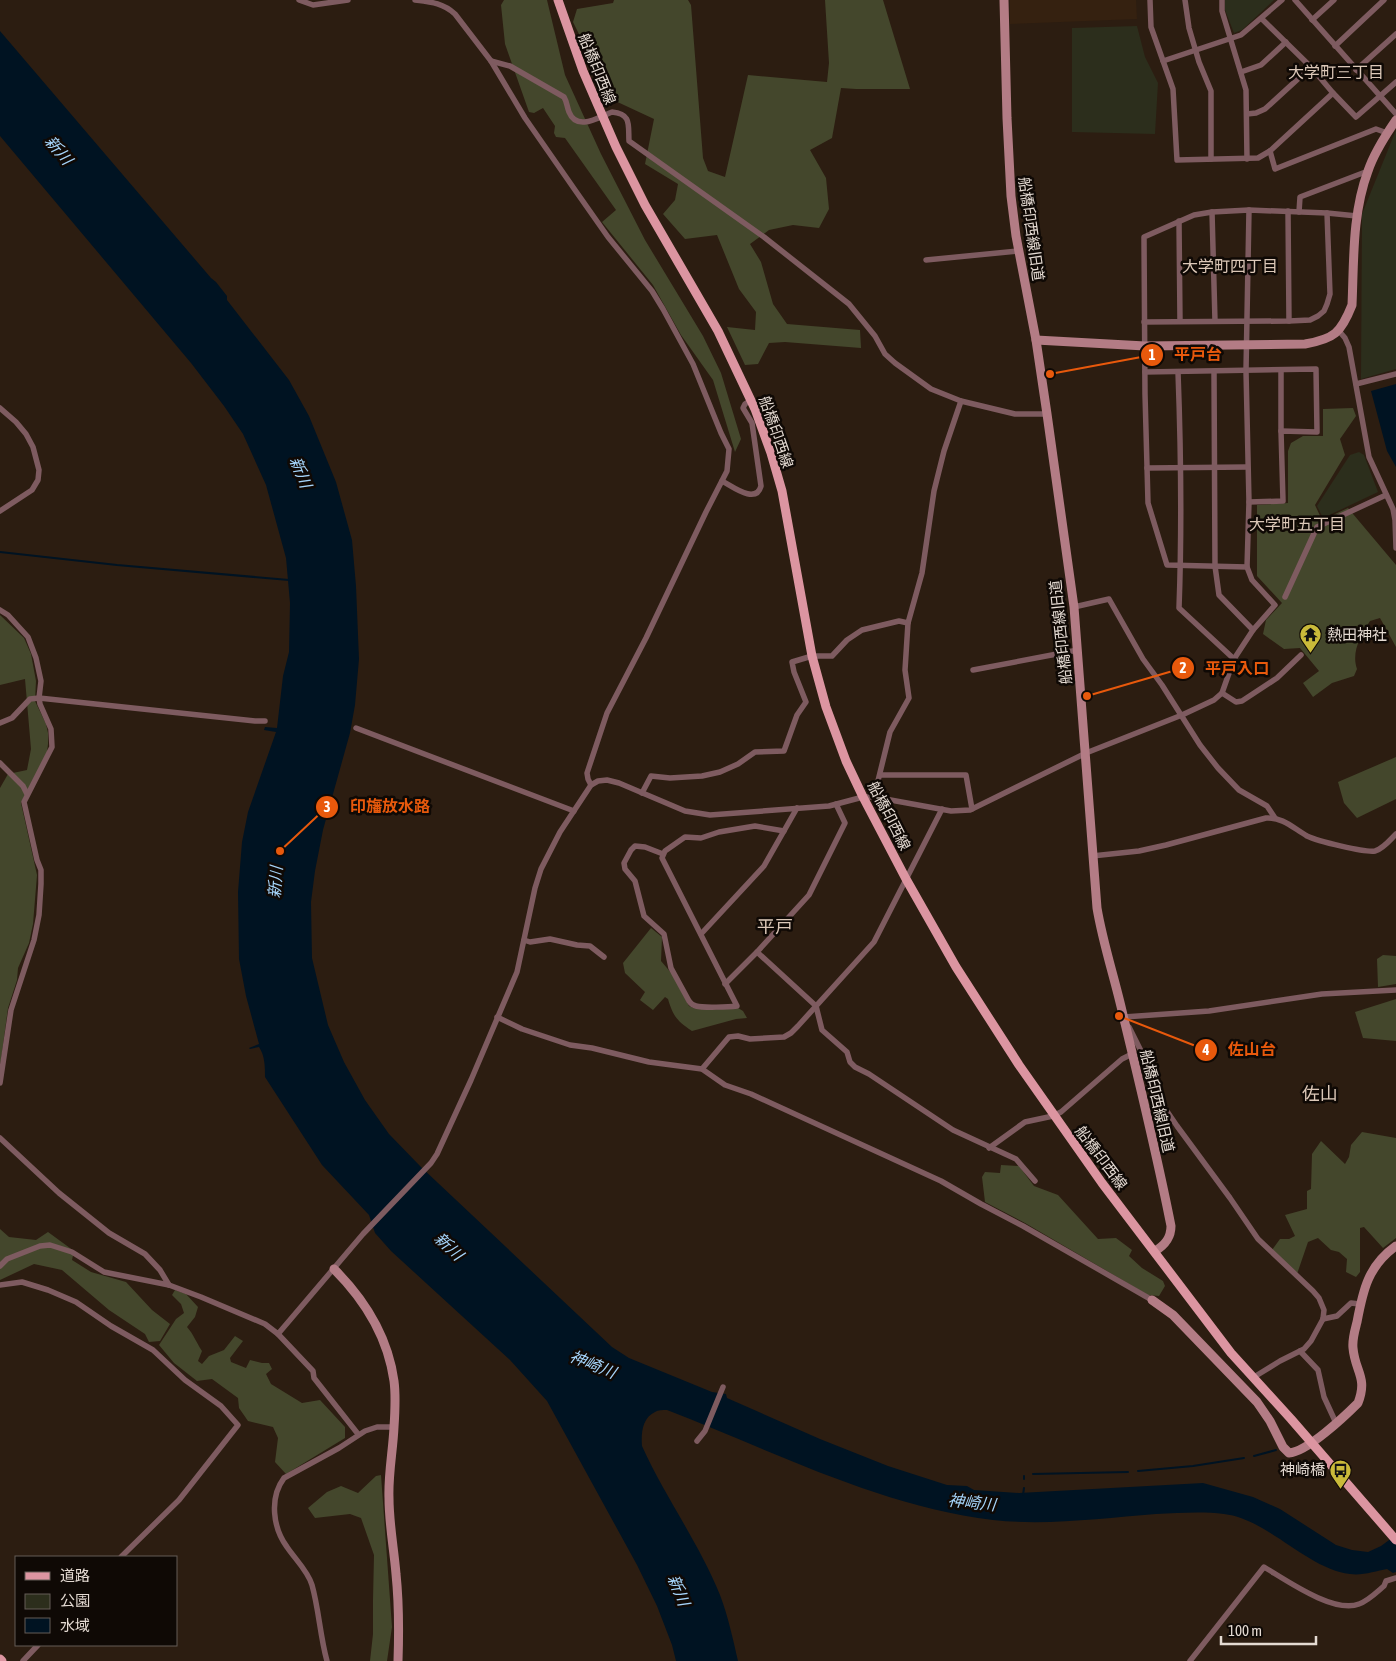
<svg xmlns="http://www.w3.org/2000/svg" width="1396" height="1661" font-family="'Asap Condensed','Noto Sans JP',sans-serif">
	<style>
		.built { fill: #352110 }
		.green { fill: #2c2e1c }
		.forest { fill: #44472c }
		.water { fill: #001322 }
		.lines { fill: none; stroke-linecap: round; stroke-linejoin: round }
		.stream { stroke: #001322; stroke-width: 2 }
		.street { stroke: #7e5b60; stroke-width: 5.5 }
		.secondary { stroke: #b37c85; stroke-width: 9 }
		.primary { stroke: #dc95a1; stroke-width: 9 }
		.labels { text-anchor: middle; stroke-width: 5; stroke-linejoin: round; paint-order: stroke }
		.street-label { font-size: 15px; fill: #e4dad2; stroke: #0f0905 }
		.poi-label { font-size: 15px; fill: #e4dad2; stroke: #0f0905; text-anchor: start }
		.neighbourhood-label { font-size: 16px; fill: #dcc8b8; stroke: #0f0905 }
		.water-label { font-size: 16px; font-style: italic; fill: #a5d4fa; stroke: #0f0905 }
		.quarter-label { font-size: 18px; fill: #dcc8b8; stroke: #0f0905 }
		.leader { fill: none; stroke: #e8590c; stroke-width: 2 }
		.callout-dot { fill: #e8590c; stroke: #0f0905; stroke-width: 2 }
		.mark-label { font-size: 15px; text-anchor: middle; font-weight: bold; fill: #fff }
		.callout-label { font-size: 16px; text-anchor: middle; font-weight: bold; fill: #e8590c; stroke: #0f0905; stroke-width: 5; stroke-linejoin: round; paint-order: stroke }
	</style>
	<rect width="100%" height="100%" fill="#2c1d11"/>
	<polygon class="built" points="1010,0 1136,0 1137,19 1010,24"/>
	<g class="green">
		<polygon points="1225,0 1274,0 1242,30 1234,33 1225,10"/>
		<polygon points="1137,26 1145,57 1158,83 1155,134 1072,132 1072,28"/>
		<polygon points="1396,130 1396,369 1361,379 1362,214"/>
		<polygon points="1359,452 1364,455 1378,492 1323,518 1317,506 1350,455"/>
	</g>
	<g class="forest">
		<polygon points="504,0 547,0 565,75 601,154 645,240 703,336 721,373 741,439 735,452 713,380 681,335 653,285 602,222 616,210 565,138 556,137 554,133 555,126 543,108 534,113 529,112 505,44 501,5"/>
		<polygon points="614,0 688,0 691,5 703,158 708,171 725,177 748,75 827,82 829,63 825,0 883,0 910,89 856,89 841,88 832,138 810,150 826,178 829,209 819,228 793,225 769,230 750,244 761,262 773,304 787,324 860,330 861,348 785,342 769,343 758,364 745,365 727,327 755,330 756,312 739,289 717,235 685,239 663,214 675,200 678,184 645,164 654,119 611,99 573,22 577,9 613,3"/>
		<path d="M1353,408L1356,416L1340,439L1345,455L1315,505L1322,520L1348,508L1396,565V647L1380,618L1370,621C1361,635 1351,652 1357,669L1354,676L1332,683L1313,697L1303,683L1319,671L1300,648L1284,649L1263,634L1266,620L1282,603L1257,576V505L1288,503V451L1291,443L1303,436H1323V409Z"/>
		<polygon points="0,615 24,638 31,654 36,681 35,701 46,724 48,733 48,744 47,752 21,803 37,875 33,924 29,943 18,968 17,980 8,1008 0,1067 0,788 8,774 27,770 31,749 25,679 0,685"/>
		<polygon points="1396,757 1396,799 1357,818 1344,803 1338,782"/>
		<path d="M651,928L662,937L661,961L672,974L689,1006L694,1008H738L743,1011L747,1018L736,1019L692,1031C677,1021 673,1016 668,999L665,997L653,1010L640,1000L645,992L625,973L623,963Z"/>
		<polygon points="1383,955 1396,956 1396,984 1378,987 1377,959"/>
		<polygon points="1396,999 1396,1041 1363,1038 1355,1012"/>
		<polygon points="1362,1132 1396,1138 1396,1238 1383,1248 1364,1227 1360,1228 1360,1272 1356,1277 1346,1272 1347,1259 1339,1252 1331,1250 1318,1238 1308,1242 1297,1274 1272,1250 1280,1239 1289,1239 1295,1236 1285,1215 1307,1209 1307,1191 1311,1189 1312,1154 1321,1141 1345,1164 1349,1157 1351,1145"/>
		<polygon points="1001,1165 1019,1166 1034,1186 1058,1195 1098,1239 1116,1238 1132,1250 1129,1256 1142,1268 1163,1281 1165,1286 1159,1296 1148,1295 1025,1223 985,1202 982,1177 985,1172 1000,1173"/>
		<polygon points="0,1229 9,1237 36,1240 48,1232 74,1251 72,1260 91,1272 126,1282 152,1310 170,1324 160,1341 149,1342 145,1334 109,1310 62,1270 34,1264 0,1280"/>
		<path d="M175,1290L186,1294L198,1307L195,1317L187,1327C194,1335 196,1342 202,1351L198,1361L202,1364L209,1356L224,1350L235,1336L243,1341L230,1358L231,1362L246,1368L250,1360L262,1363H269L272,1369L266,1374L271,1384L302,1403L320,1400L345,1427V1438L286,1474L275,1462L278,1438L273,1427L248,1421L239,1408L238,1398L212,1379L197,1381L174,1363L159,1345L176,1319L184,1313L181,1304L172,1295Z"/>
		<polygon points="381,1475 392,1627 387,1661 370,1661 373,1634 373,1600 374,1555 361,1518 350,1514 315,1518 308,1508 327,1492 341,1486 358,1493 376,1476"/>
	</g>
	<g class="water">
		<path d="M0,31L211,278L216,282L227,296V300L289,380L309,416L336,482L352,540L356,586L359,659L355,705L350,733L323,830L315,871L311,902L312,958L328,1025L344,1062L365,1100L389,1134L421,1167L612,1347L629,1358L712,1392L726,1394L727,1398L820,1439L888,1466L947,1485L967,1486L974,1490L1019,1493L1203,1483L1253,1497L1280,1509L1336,1545L1352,1550L1368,1552L1381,1546L1396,1535V1572L1393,1573L1387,1569C1376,1571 1362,1576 1350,1574C1307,1569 1268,1519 1224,1514C1202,1511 1179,1513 1156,1514C1103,1518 1047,1526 993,1520C879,1506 773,1451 667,1410C663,1410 658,1410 655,1412C642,1418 641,1434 642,1446C665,1497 699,1543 720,1595C728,1616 733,1639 738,1661H676L672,1645L657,1606L637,1565L547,1401L510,1360L391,1251L375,1233L369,1215L322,1165L265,1077C265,1067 265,1056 259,1047L250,1049L249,1048L259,1044L246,996L239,959L238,892L242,842L248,812L276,732L264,730L265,727L277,728L283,676L289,652L290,603L286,558L266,485L243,434L224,406L191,363L0,136Z"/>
		<polygon points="1396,384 1396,467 1387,451 1371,391"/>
	</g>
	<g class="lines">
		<g class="stream">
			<polyline points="0,552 117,565 289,580"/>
			<polyline points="1254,1456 1276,1450"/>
			<polyline points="1138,1471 1193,1466 1244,1458"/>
			<polyline points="1033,1474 1128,1472"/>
			<polyline points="1024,1479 1024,1476"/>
			<polyline points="1023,1495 1024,1488"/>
		</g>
		<g class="street">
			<polyline points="299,0 313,5 348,0"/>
			<path d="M415,0C431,2 443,3 455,14L491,61L525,118L575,190L608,237L652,291L663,309L693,364L721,433L729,449L727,471L706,512L646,638L607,713L587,773L588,779L591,785"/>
			<polyline points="1150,0 1151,27 1173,89 1177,160 1258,158 1270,151 1333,93"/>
			<polyline points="1185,0 1189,28 1199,62 1211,91 1211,159"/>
			<polyline points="1222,0 1222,11 1246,90 1247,159"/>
			<polyline points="1295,0 1396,114"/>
			<polyline points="1262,19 1311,67 1333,93 1356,117 1396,82"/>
			<polyline points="1312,20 1334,0"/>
			<polyline points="1335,46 1384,0"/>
			<path d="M491,61L510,66L564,97C567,102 567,107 569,112C577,132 599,117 612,112C632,114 628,125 629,141L764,237L849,304L875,336L885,354L895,363L931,389L961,401L1015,414H1047"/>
			<polyline points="1163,61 1241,35 1282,0"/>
			<polyline points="1356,70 1396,34"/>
			<polyline points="1241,72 1261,65 1286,42"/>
			<polyline points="1247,114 1256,113 1265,109 1311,67"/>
			<polyline points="1270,151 1275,169 1376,129 1387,133"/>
			<polyline points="1288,211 1289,321"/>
			<polyline points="1212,212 1215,321"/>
			<polyline points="1299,212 1300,197 1368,171"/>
			<polyline points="1179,221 1180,321"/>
			<polyline points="926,260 1018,251"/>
			<polyline points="1144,322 1289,321 1310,320 1318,316 1324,311 1327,304 1330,294 1327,213"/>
			<polyline points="1339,331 1345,338 1349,347 1369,457 1393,509 1395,520 1396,548"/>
			<polyline points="1281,370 1281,431"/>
			<polyline points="1214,371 1215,566 1219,595 1253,630"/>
			<polyline points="1145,372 1316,369 1317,432 1281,431 1283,501 1249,502"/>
			<path d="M1178,372C1181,451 1182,529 1179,608L1234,659"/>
			<polyline points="1356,384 1396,374"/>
			<polyline points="0,408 16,422 26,434 33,447 39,470 38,480 32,490 0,511"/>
			<polyline points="1147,468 1247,467"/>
			<path d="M722,481C732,486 756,505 761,486L752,423L743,408L745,404L751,400"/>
			<polyline points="1247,567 1167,565 1148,503 1145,394 1144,237 1194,215 1212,212 1249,210 1327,213 1357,216"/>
			<polyline points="1285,597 1317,527 1386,495"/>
			<polyline points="1074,607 1109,599 1143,659 1162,685 1200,745 1218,768 1239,790 1267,806 1275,818"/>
			<polyline points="0,610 8,615 28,637 36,658 41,681 39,698 40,704 51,729 52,747 24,802 37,860 41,870 41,884 39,915 34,940 11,1010 0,1083"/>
			<polyline points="973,670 1078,650"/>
			<polyline points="1222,693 1236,702 1242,701 1277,678 1301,655"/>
			<polyline points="0,723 12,718 30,699 39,698 255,721 265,721"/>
			<polyline points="356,728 574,811"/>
			<polyline points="0,763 23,786 27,794"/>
			<polyline points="880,775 966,775 972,809"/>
			<polyline points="642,793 651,776 670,778 702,776 720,772 738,764 755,752 784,751 797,715 806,702 794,672 792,662 812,656 832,656 847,640 862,630 899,621 908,623"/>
			<polyline points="874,797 890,732 909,698 905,670 908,623 922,573 934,491 944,451 961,401"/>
			<polyline points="836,804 845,823 809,895 757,952 816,1006 822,1030 847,1052 850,1062 855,1067 869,1074 953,1130 1016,1159 1035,1181"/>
			<path d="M663,854L645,847L635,846L631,850L624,863L625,869L635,881L644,916L664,934L671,968L689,1001C691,1004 692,1005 696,1006C703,1008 729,1007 737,1006L662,858L665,851L685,837L701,838L719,832L755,826L784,831"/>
			<path d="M1092,856L1139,851L1166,845L1266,818C1283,817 1293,828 1307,836C1317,841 1366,853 1375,851C1383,849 1390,840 1396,834"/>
			<polyline points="701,934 764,866 797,808"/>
			<polyline points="524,940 530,942 550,939 577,945 590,946 604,957"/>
			<polyline points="725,984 757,952"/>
			<polyline points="497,1017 522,1029 570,1045 592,1048 649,1062 702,1069 725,1085 751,1094 941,1181 981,1204 1023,1226 1152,1300"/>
			<polyline points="1124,1018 1124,1017 1209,1011 1322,994 1396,990"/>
			<polyline points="1129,1027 1144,1057 1160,1101 1177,1126 1230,1198 1258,1239 1313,1291 1319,1298 1324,1310 1323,1319 1311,1341 1304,1349 1280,1361 1254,1377"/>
			<polyline points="702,1069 729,1037 738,1036 750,1039 784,1037 791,1033 798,1026 874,942 942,809"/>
			<polyline points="0,1138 59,1193 109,1233 145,1254 160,1270 169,1285"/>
			<polyline points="989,1148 1025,1122 1053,1116 1061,1112 1122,1059 1132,1054"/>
			<polyline points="0,1266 7,1259 40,1246 50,1245 72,1252 104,1272 169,1285 201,1297 265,1324 278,1334 363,1234 431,1163 437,1154 471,1080 517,972 535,888 541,869 560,832 591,785 598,781 607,780 619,783 685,811 710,815 829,806 863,797 874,797 951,811 970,810 1086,753 1182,715 1214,700 1222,693 1234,659 1253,630 1275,605 1252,580 1247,567 1249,502 1246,371 1249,210"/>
			<polyline points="0,1285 22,1282 48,1290 76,1302 111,1326 153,1350 185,1380 221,1406 238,1425 179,1500 121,1557"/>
			<polyline points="1323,1319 1337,1316 1351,1303 1360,1304"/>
			<polyline points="278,1334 313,1371 314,1378 358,1434"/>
			<polyline points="1300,1351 1318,1370 1324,1397 1336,1423"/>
			<polyline points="697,1441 705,1431 723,1387"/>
			<polyline points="23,1661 38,1645"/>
			<path d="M327,1661C320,1636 319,1610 312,1585C308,1571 295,1559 287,1547C273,1528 269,1498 284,1478L339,1448L365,1431L377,1427H394"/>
			<path d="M1190,1661L1264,1567C1286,1580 1334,1614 1359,1604C1368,1601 1377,1592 1384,1586L1386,1581L1396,1578"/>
		</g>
		<g class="secondary">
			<path d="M1004,0L1007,118L1011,196L1016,236L1036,340L1047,414L1074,607L1097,908C1103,944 1115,979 1123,1015C1140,1085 1157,1155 1171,1226C1171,1238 1165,1245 1155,1251"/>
			<path d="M1036,340L1145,346L1305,344C1334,339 1341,333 1352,305C1354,260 1352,214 1368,171C1374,153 1385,136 1396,120"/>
			<path d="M334,1269C365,1300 388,1338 394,1381C396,1396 395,1412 394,1427C393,1450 388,1475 389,1498C389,1524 394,1549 396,1574C399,1603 399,1632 398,1661"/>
			<path d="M1152,1300L1173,1315L1257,1402L1270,1421L1283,1447L1289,1453C1307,1452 1345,1416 1358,1403C1368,1377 1355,1372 1353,1348C1352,1339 1355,1330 1357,1322C1363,1290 1368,1266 1396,1246"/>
		</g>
		<g class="primary">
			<polyline points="558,0 583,71 616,147 645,205 718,331 755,409 771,453 782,491 812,656 826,707 846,761 863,797 906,879 956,967 1019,1065 1102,1183 1231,1353 1291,1419 1396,1540"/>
			<polyline points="0,1659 2,1661"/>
		</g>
	</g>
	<defs>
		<symbol id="temple-pin" viewBox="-11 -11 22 30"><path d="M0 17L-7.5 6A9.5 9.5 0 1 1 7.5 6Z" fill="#caba3a" stroke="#0f0905"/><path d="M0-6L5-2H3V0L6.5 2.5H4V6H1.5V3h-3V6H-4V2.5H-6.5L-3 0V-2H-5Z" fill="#111"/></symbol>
		<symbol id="bus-pin" viewBox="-11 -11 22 30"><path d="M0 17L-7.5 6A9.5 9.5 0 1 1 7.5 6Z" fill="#caba3a" stroke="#0f0905"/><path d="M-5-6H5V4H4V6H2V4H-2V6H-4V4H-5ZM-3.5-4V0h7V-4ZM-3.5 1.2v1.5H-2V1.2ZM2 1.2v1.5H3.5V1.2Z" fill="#111"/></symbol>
	</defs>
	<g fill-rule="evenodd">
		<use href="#temple-pin" x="1298" y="622" width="25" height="34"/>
		<use href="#bus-pin" x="1328" y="1458" width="25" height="34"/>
	</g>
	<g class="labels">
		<g class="street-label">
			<text transform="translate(597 69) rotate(68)" y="5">船橋印西線</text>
			<text transform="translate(1031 229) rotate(82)" y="5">船橋印西線旧道</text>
			<text transform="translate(776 432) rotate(71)" y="5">船橋印西線</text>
			<text transform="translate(1061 632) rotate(-96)" y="5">船橋印西線旧道</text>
			<text transform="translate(889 816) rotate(63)" y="5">船橋印西線</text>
			<text transform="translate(1157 1101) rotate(77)" y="5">船橋印西線旧道</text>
			<text transform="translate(1101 1158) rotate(53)" y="5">船橋印西線</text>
		</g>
		<g class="poi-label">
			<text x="1327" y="640">熱田神社</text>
			<text x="1325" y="1475" text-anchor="end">神崎橋</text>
		</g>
		<g class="neighbourhood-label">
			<text x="1336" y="78">大学町三丁目</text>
			<text x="1230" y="272">大学町四丁目</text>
			<text x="1297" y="530">大学町五丁目</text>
		</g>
		<g class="water-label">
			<text transform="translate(59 150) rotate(50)" y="6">新川</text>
			<text transform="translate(301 472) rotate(68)" y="6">新川</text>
			<text transform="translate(275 882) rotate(-86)" y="6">新川</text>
			<text transform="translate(449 1246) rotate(43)" y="6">新川</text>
			<text transform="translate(593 1364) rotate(22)" y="6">神崎川</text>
			<text transform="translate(972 1502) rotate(6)" y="6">神崎川</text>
			<text transform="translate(679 1590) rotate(68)" y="6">新川</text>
		</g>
		<g class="quarter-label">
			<text x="775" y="933">平戸</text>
			<text x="1320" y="1100">佐山</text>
		</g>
	</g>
	<path class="leader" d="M1050 374L1152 355M1087 696L1183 668M280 851L327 807M1119 1016L1206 1050"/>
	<g class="callout-dot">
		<circle cx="1050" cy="374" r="5"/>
		<circle cx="1087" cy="696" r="5"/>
		<circle cx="280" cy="851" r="5"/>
		<circle cx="1119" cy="1016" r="5"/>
		<circle cx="1152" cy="355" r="12"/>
		<circle cx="1183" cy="668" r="12"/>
		<circle cx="327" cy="807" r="12"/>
		<circle cx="1206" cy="1050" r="12"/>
	</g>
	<g class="mark-label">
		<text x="1152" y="360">1</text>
		<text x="1183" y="673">2</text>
		<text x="327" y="812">3</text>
		<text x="1206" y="1055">4</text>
	</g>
	<g class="callout-label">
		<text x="1198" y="360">平戸台</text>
		<text x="1237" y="674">平戸入口</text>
		<text x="390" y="812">印旛放水路</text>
		<text x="1252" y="1055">佐山台</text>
	</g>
	<rect x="15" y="1556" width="162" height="90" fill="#0f0905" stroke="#645d57"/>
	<rect x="25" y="1572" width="25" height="8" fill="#dc95a1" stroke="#645d57"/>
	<text x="60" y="1581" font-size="15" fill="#e4dad2">道路</text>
	<rect x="25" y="1594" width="25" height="15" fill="#2c2e1c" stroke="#645d57"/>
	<text x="60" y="1606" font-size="15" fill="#e4dad2">公園</text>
	<rect x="25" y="1618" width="25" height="15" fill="#001322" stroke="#645d57"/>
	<text x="60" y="1631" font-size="15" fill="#e4dad2">水域</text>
	<path d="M1221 1636v8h95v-8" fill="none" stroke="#e4dad2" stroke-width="2.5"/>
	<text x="1228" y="1636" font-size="15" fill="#e4dad2" stroke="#0f0905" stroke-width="4" paint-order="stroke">100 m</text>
</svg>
